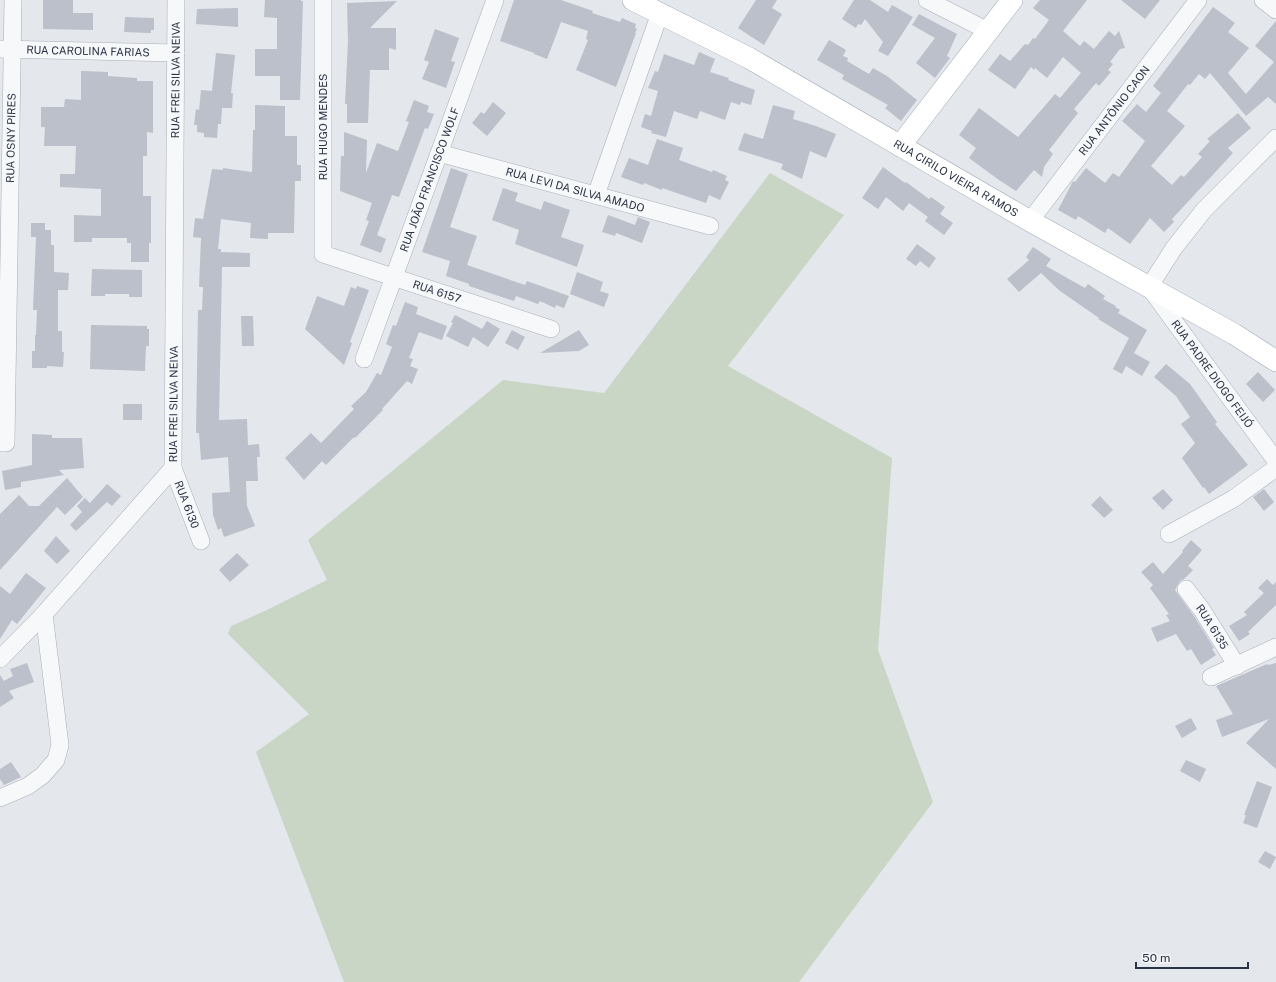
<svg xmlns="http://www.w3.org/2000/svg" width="1276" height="982" font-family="'Public Sans',sans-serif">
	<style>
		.green { fill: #c9d6c5 }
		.building { fill: #bbc0ca }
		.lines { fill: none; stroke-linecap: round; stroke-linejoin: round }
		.minor-casing { stroke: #a9aeb7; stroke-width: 18 }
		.major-casing { stroke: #a3abb8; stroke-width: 22 }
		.minor { stroke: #f7f8fa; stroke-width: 17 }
		.major { stroke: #fff; stroke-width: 21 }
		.labels { text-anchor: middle; stroke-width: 3; stroke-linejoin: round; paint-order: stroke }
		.street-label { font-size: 11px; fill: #2b3445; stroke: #f4f6f9 }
	</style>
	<rect width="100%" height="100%" fill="#e4e7ec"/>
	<polygon class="green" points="770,173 844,215 728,366 892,458 878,650 933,802 799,982 344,982 256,752 309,714 228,634 231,626 267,610 327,580 308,540 503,380 604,393"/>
	<g class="building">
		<polygon points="43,0 73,0 73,13 93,13 93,30 43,29"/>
		<polygon points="265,0 301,0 301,1 303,1 300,100 280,100 280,76 255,76 255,49 277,49 277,18 264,17"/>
		<polygon points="514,0 561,0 593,11 592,13 620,22 622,18 636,24 635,28 637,29 635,33 636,33 616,87 576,70 588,40 586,39 588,31 561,22 547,59 534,54 534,53 500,41"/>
		<polygon points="756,0 777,0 772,8 782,14 764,45 738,28"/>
		<polygon points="854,0 870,0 888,12 892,5 913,17 888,56 878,51 883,42 865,19 861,25 858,24 856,28 842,19"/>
		<polygon points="1040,0 1087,0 1063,31 1080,46 1084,41 1094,49 1109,31 1115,36 1119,31 1125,48 1120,49 1110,62 1113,64 1108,70 1111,72 1099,86 1096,83 1074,109 1078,113 1049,150 1053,154 1044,167 1042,177 1034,170 1016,191 999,180 969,158 976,148 959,135 979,108 1018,137 1055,94 1060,98 1081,73 1063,57 1047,78 1035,68 1034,70 1031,67 1015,89 988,70 1000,54 1010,61 1025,44 1028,45 1033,38 1035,39 1049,20 1033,8"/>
		<polygon points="1121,0 1160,0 1145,19"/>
		<polygon points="397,1 370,28 396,28 396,50 389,48 389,70 370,70 368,123 347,123 347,104 345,104 348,41 347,3"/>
		<polygon points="1213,7 1235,23 1228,32 1249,48 1228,73 1246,94 1274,62 1255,46 1276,21 1276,104 1268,97 1246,116 1210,73 1205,79 1199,74 1190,85 1188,84 1167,111 1185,126 1151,166 1172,185 1181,175 1184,177 1202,157 1198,154 1210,141 1207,139 1238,113 1251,128 1228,148 1233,153 1172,219 1174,222 1164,232 1150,218 1130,244 1108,228 1105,233 1078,216 1076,220 1058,210 1072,183 1073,181 1075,182 1086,168 1105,183 1113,173 1119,177 1145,141 1122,121 1137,104 1146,112 1161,93 1153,86"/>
		<polygon points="238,8 238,27 196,24 197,9"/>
		<polygon points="919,14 957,34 947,56 950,58 935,78 916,63 935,38 912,25"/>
		<polygon points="125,17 154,18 154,30 151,30 151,33 124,32"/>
		<polygon points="435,29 459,38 451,61 455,62 446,88 422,79 429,62 424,60"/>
		<polygon points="829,40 846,50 843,56 848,58 847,61 869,74 873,68 887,76 917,100 901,121 885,108 888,105 842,79 844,75 817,60"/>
		<polygon points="699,52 715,59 710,72 729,78 728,80 755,90 751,105 741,102 740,105 731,102 725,120 700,111 697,119 674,111 666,137 651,133 652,131 641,127 645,114 651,116 658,91 648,88 655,71 658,72 664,54 694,65"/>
		<polygon points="216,53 235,55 231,93 233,93 232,108 222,108 221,124 218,124 217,138 204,137 204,133 197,132 197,125 194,125 196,109 199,110 201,90 212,91"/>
		<polygon points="81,71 108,72 108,76 137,78 137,81 153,81 153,133 147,132 147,156 143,156 143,196 151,196 151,243 149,243 149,262 131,262 131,243 127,243 127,238 92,238 92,242 74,242 74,215 101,216 101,189 60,187 60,174 75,174 76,146 44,146 45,127 41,127 41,107 64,107 65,99 81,100"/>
		<polygon points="414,100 429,106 427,112 434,114 428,129 425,128 399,197 392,195 377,235 386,239 381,253 360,245 369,221 366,220 372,203 340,191 341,156 344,156 344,132 367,140 366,173 377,143 398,151 409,122 406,121"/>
		<polygon points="493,102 506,113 487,136 472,123 481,112 484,114"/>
		<polygon points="255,105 285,106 285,136 297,136 297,165 301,165 301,181 295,181 294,233 268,233 268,239 250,238 251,223 221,219 218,249 221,249 221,252 250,253 250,267 222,267 219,420 247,419 248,445 259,444 260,457 257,457 258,481 246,481 247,506 255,526 224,537 221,528 218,530 213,515 212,493 230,492 228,457 201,460 199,433 196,433 198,310 202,310 203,287 199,287 201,238 193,237 195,218 203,219 212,169 223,170 223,168 252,172 253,130 255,130"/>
		<polygon points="773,105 795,111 793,119 816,126 836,134 826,158 810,151 802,179 781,169 783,164 738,150 744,133 763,139"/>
		<polygon points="657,139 683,148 679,160 712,172 713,170 727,176 725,180 729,182 720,200 709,195 706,203 662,188 662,190 644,183 643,185 621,177 629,158 648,165"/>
		<polygon points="883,167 905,183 906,182 929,199 931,197 945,207 940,214 953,223 944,235 925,221 928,217 909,203 903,211 886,197 878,209 862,198"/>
		<polygon points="451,168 468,174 450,227 477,236 467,265 525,285 527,281 569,296 564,308 556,305 555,308 540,301 538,304 516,296 514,301 469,286 469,284 446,276 450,261 422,252"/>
		<polygon points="503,188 518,193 515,201 541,210 544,201 570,210 561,237 584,245 577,267 515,244 519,230 492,220"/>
		<polygon points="608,215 635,225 638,217 650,222 642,243 616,233 615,236 602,232"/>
		<polygon points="31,223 45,223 45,230 51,230 51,245 54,245 54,272 69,273 68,290 58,290 58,331 62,331 62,352 64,352 63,367 47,366 47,368 32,368 32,351 35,351 35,335 36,335 37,310 33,310 36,237 31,237"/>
		<polygon points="917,244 936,258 929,268 920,261 916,266 906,259"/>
		<polygon points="1033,247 1051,259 1046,266 1085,288 1088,284 1105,296 1103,299 1116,306 1115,307 1120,310 1118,313 1147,330 1134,353 1150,362 1142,376 1126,366 1122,374 1113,369 1129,338 1098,319 1099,318 1060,291 1041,273 1019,292 1007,279 1029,260 1026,257"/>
		<polygon points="92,269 142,270 142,297 129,297 129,294 105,294 105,296 91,296"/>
		<polygon points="577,272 603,282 600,291 609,294 604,307 570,294"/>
		<polygon points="357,286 369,290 350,342 352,343 344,365 305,329 317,296 344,306 351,287 356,289"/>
		<polygon points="405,302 418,307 416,314 447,326 442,340 419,332 409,358 413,359 410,366 418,369 412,384 407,381 382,409 383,410 355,438 354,437 326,465 322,461 304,480 285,458 311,433 321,443 354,409 351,406 366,392 377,373 381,375 392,347 386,344 393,325 396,326"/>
		<polygon points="455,315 482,329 487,321 500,329 488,347 473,337 468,347 446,336 453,323 451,322"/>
		<polygon points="241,316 253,316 254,346 242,346"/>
		<polygon points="91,325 147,326 147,329 149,329 149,346 146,346 145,371 90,369"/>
		<polygon points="512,330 525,337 518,350 505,343"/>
		<polygon points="579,330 589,345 579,351 540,353"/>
		<polygon points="1166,364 1190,384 1217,422 1215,424 1248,465 1209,494 1204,487 1203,488 1182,458 1195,443 1181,424 1190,417 1176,396 1154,377"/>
		<polygon points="1258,372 1275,390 1263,402 1246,384"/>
		<rect x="123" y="404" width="19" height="16"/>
		<polygon points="32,434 52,435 52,438 82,438 84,468 59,470 64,475 21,482 21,487 5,490 2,471 32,465"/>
		<polygon points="67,478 83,497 65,515 57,507 0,570 0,514 19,495 29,506 39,506"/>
		<polygon points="107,484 121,496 112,506 107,502 76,531 70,525 82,512 77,506 85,498 90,503"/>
		<polygon points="1163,489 1173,500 1163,510 1152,498"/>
		<polygon points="1264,489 1274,502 1264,511 1253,497"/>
		<polygon points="1100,496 1113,510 1104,518 1091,505"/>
		<polygon points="56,536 70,551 57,564 44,551"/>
		<polygon points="1191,540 1202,550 1188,566 1193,570 1184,579 1180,581 1175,590 1194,616 1214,648 1212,649 1216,655 1201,665 1191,649 1187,651 1176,634 1157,642 1151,628 1170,621 1166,615 1169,614 1150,588 1153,585 1141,572 1153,562 1163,574 1183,552 1182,551"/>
		<polygon points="237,553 249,565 230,582 219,570"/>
		<polygon points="26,573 46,588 17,624 12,620 0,639 0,586 10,594"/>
		<polygon points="1267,579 1273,585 1276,582 1276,605 1248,632 1250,634 1239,641 1229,626 1247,615 1244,612 1264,593 1258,588"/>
		<polygon points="27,663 34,682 9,691 14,698 0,707 0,675 4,681 13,676 10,669"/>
		<polygon points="1276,663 1276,769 1246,743 1269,719 1222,737 1216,720 1233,714 1216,686 1267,664 1268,665"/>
		<polygon points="1191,718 1197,729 1182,738 1175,726"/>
		<polygon points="1186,760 1206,769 1200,782 1180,771"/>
		<polygon points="11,762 21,777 4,785 0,779 0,769"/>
		<polygon points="1257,781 1272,787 1257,828 1243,823 1246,815 1244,815"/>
		<polygon points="1265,851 1276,857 1270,869 1258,862"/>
	</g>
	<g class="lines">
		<defs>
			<g id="minor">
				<path id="s1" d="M323,0V254L551,329"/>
				<polyline points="927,0 988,31"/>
				<polyline points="1263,0 1276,10"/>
				<path id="s2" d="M0,49L176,53"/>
				<path id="s3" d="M1276,138L1204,210L1174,248L1149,287L1276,461"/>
				<path id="s4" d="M439,153L710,226"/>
				<polyline points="596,195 660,13"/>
				<path id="s5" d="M1030,221L1198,0"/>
				<path id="s6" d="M364,359L495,0"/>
				<path id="s7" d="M0,443H6L13,0"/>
				<path id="s8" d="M173,468L201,541"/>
				<polyline points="1169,534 1233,499 1276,468"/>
				<path id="s9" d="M1186,589L1202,610L1237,666"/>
				<path id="s10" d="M0,659L44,614L173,468L176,0"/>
				<polyline points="1211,677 1276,647"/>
				<polyline points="0,798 28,786 43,775 56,760 60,745 44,614"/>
			</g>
			<g id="major">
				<path id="s11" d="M633,0L749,58L1030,221L1234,334L1276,361"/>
				<polyline points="900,146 1012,0"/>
			</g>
		</defs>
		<use href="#minor" class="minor-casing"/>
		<use href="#major" class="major-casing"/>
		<use href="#minor" class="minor"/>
		<use href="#major" class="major"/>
	</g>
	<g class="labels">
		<g class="street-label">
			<text dy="4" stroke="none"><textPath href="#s2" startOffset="88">RUA CAROLINA FARIAS</textPath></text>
			<text dy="4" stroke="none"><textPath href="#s10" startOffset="646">RUA FREI SILVA NEIVA</textPath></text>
			<text dy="4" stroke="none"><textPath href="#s5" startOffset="139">RUA ANTÔNIO CAON</textPath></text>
			<text transform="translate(323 127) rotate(-90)" y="4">RUA HUGO MENDES</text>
			<text dy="4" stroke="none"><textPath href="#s7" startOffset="311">RUA OSNY PIRES</textPath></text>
			<text dy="4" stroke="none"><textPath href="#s11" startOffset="369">RUA CIRILO VIEIRA RAMOS</textPath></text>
			<text dy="4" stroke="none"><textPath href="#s6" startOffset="191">RUA JOÃO FRANCISCO WOLF</textPath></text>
			<text dy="4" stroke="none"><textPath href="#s4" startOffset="141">RUA LEVI DA SILVA AMADO</textPath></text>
			<text dy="4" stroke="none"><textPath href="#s1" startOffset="374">RUA 6157</textPath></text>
			<text dy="4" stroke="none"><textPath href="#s3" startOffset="304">RUA PADRE DIOGO FEIJÓ</textPath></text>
			<text dy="4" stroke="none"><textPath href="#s10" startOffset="322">RUA FREI SILVA NEIVA</textPath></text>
			<text dy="4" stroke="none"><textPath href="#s8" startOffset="39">RUA 6130</textPath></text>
			<text dy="4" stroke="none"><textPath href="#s9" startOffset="46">RUA 6135</textPath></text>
		</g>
	</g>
	<path d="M1136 962v6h112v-6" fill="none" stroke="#2b3445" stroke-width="2"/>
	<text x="1142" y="962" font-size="12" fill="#2b3445" stroke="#f4f6f9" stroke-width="3" paint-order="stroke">50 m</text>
</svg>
